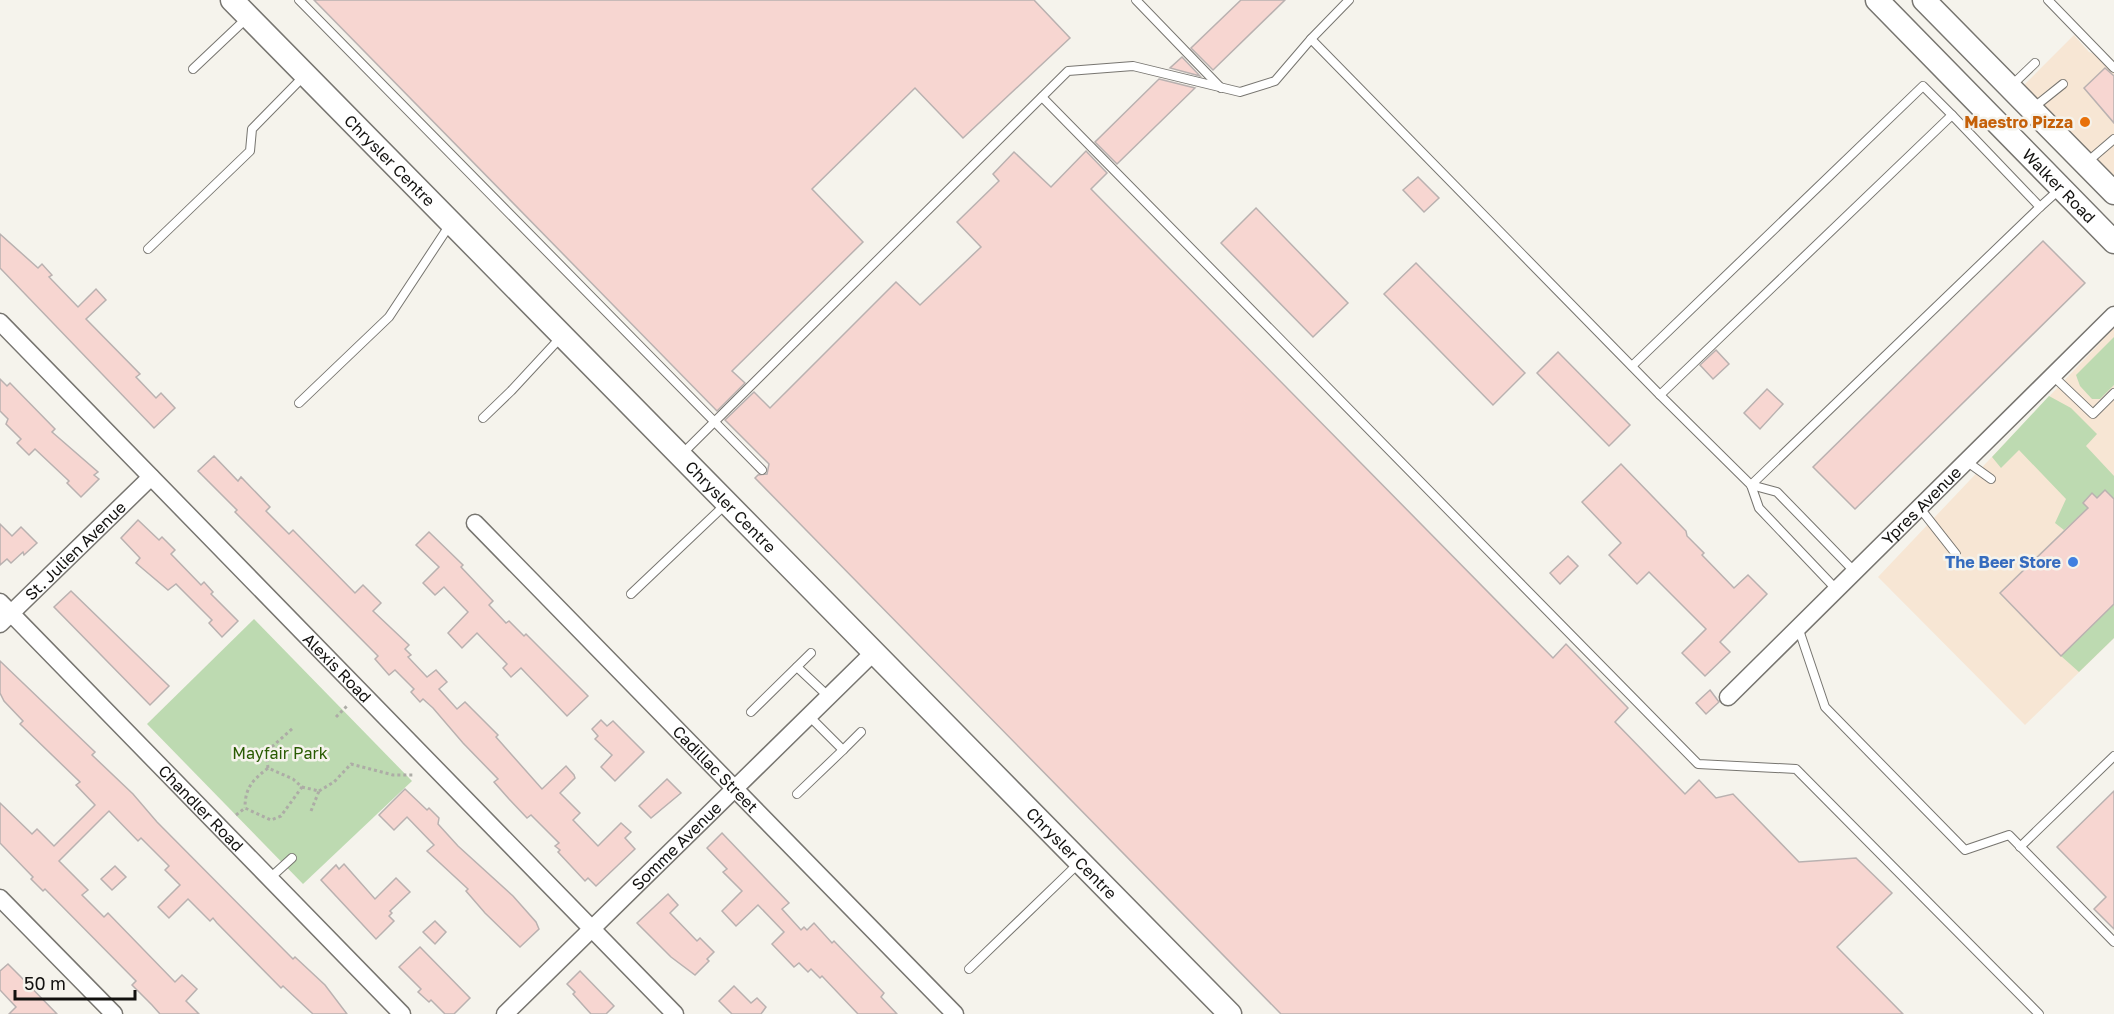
<svg xmlns="http://www.w3.org/2000/svg" width="2114" height="1014" font-family="'Golos Text',sans-serif">
	<style>
		.commercial { fill: #f7e6d4 }
		.green { fill: #bddab1 }
		.building { fill: #f7d6d1; stroke: #b9b1b0; stroke-width: 1.5 }
		.lines { fill: none; stroke-linecap: round; stroke-linejoin: round }
		.lane-casing { stroke: #777570; stroke-width: 10 }
		.street-casing { stroke: #777570; stroke-width: 19 }
		.secondary-casing { stroke: #777570; stroke-width: 25 }
		.path { stroke: #adaca6; stroke-width: 3; stroke-dasharray: 3 3; stroke-linecap: butt }
		.lane { stroke: #fff; stroke-width: 8 }
		.street { stroke: #fff; stroke-width: 16 }
		.secondary { stroke: #fff; stroke-width: 22 }
		.food-dot { fill: #e8710a; stroke: #f5f3ec; stroke-width: 2 }
		.shop-dot { fill: #3f7fe0; stroke: #f5f3ec; stroke-width: 2 }
		.labels { text-anchor: middle; stroke-width: 5; stroke-linejoin: round; paint-order: stroke }
		.food-label { font-size: 16px; font-weight: bold; fill: #c56008; stroke: #f5f3ec; text-anchor: end }
		.street-label { font-size: 16px; fill: #12110f; stroke: #f5f3ec }
		.shop-label { font-size: 16px; font-weight: bold; fill: #366cbe; stroke: #f5f3ec; text-anchor: end }
		.park-label { font-size: 16px; fill: #295b02; stroke: #f5f3ec }
	</style>
	<rect width="100%" height="100%" fill="#f5f3ec"/>
	<g class="commercial">
		<polygon points="2074,35 2089,52 2114,61 2114,177 2020,89"/>
		<polygon points="2114,328 2114,638 2025,725 1878,577"/>
	</g>
	<g class="green">
		<polygon points="2114,337 2114,385 2100,399 2092,399 2080,386 2076,375"/>
		<polygon points="2049,396 2071,408 2097,434 2086,446 2114,476 2114,499 2105,490 2097,498 2092,493 2083,503 2088,508 2064,530 2055,523 2066,499 2019,450 2001,468 1992,457"/>
		<polygon points="2114,604 2114,638 2079,672 2061,656"/>
		<polygon points="254,619 412,781 303,884 147,724"/>
	</g>
	<g class="building">
		<polygon points="314,0 1034,0 1070,38 963,138 915,88 812,189 863,242 732,371 745,383 717,411"/>
		<polygon points="1241,0 1285,0 1213,70 1191,48"/>
		<polygon points="1182,57 1200,76 1170,68"/>
		<polygon points="2105,68 2114,76 2114,123 2084,88"/>
		<polygon points="1159,79 1195,88 1117,164 1095,142"/>
		<polygon points="1086,151 1107,173 1091,189 1553,658 1566,644 1628,708 1615,722 1685,794 1699,780 1716,798 1733,794 1799,862 1856,858 1892,893 1837,947 1903,1014 1281,1014 755,478 758,475 767,474 769,464 725,420 754,392 770,408 896,282 920,305 981,247 957,222 999,181 993,174 1014,152 1051,187"/>
		<polygon points="1418,177 1439,198 1424,212 1403,190"/>
		<polygon points="1256,208 1348,303 1313,337 1221,243"/>
		<polygon points="0,234 38,268 42,264 52,275 49,277 78,307 96,289 106,300 86,319 140,374 136,377 156,398 161,393 175,408 154,428 0,268"/>
		<polygon points="2043,241 2085,283 1855,509 1813,467"/>
		<polygon points="1416,263 1525,373 1493,405 1384,294"/>
		<polygon points="1716,350 1729,364 1713,379 1700,365"/>
		<polygon points="1558,352 1630,425 1609,446 1537,373"/>
		<polygon points="0,379 7,386 10,383 55,429 52,432 98,472 94,475 99,479 81,497 67,483 69,481 35,449 29,455 17,443 21,439 6,424 8,419 0,411"/>
		<polygon points="1767,389 1783,404 1760,429 1744,413"/>
		<polygon points="214,456 238,481 241,477 270,507 266,511 289,534 293,530 355,593 363,585 381,603 373,611 409,645 405,649 411,655 408,657 427,677 436,670 447,682 439,689 457,709 465,702 498,735 496,737 542,789 566,766 574,775 575,778 560,793 580,813 573,820 598,846 621,823 631,832 625,838 635,849 596,886 588,878 585,881 558,852 560,850 555,846 559,843 531,815 527,818 509,799 494,782 498,779 463,743 433,708 423,699 420,702 411,692 414,689 395,670 389,675 375,659 378,656 235,512 237,510 198,471"/>
		<polygon points="1621,464 1686,531 1687,536 1704,553 1702,555 1734,588 1748,575 1767,594 1720,642 1730,652 1705,676 1682,653 1706,629 1649,572 1637,584 1609,555 1621,543 1582,502"/>
		<polygon points="2105,490 2114,499 2114,604 2061,656 2000,593 2088,508 2083,503 2092,493 2097,498"/>
		<polygon points="138,520 159,540 162,537 175,550 171,554 201,585 204,582 213,592 211,594 238,621 222,637 209,623 212,620 176,584 168,590 136,563 140,558 121,538"/>
		<polygon points="0,524 12,536 21,527 37,543 24,555 23,552 11,563 7,559 0,565"/>
		<polygon points="429,532 463,565 461,567 493,601 489,605 506,623 509,621 524,636 526,634 588,696 567,716 521,668 511,677 503,668 507,664 477,633 462,648 448,633 468,612 444,587 435,595 423,583 439,567 416,545"/>
		<polygon points="1568,556 1578,566 1560,584 1550,573"/>
		<polygon points="71,591 169,686 150,705 54,607"/>
		<polygon points="0,661 95,752 92,755 133,794 157,822 293,959 295,957 325,985 347,1014 313,1014 283,986 281,988 217,923 213,918 210,921 188,899 169,918 158,907 180,885 165,870 169,866 141,838 138,841 109,811 59,861 88,890 82,895 104,917 108,913 175,982 182,975 197,989 186,1001 199,1014 160,1014 152,1005 132,985 136,981 45,889 43,891 31,879 33,877 0,843 0,803 32,834 37,829 54,846 95,805 76,785 80,782 20,724 23,721 4,701 0,693"/>
		<polygon points="1710,690 1719,702 1706,714 1696,703"/>
		<polygon points="601,720 607,726 613,721 644,752 615,781 601,767 612,755 595,739 598,736 592,729"/>
		<polygon points="667,779 681,793 651,818 639,806"/>
		<polygon points="405,789 427,810 429,808 439,818 438,824 458,846 513,896 536,922 539,929 520,947 485,913 466,891 468,889 427,851 434,845 407,817 394,830 379,815"/>
		<polygon points="2114,791 2114,929 2094,909 2106,897 2057,847"/>
		<polygon points="722,833 789,903 782,909 801,930 804,927 807,930 814,923 832,943 834,941 884,993 881,997 897,1014 858,1014 822,976 820,978 811,969 808,972 799,963 794,967 772,944 784,932 758,905 736,926 722,911 742,891 723,872 727,869 707,848"/>
		<polygon points="344,864 375,899 396,878 410,892 390,911 392,913 389,916 394,921 376,939 321,880 336,865 339,869"/>
		<polygon points="115,866 126,877 112,890 101,879"/>
		<polygon points="668,894 678,905 670,913 697,941 700,938 714,952 707,959 709,961 695,975 671,957 637,923"/>
		<polygon points="435,921 446,932 435,944 423,932"/>
		<polygon points="420,947 470,998 454,1014 445,1014 431,1000 429,1002 418,992 421,989 399,967"/>
		<polygon points="8,964 20,976 57,1014 9,1014 16,1007 0,990 0,971"/>
		<polygon points="580,971 614,1006 606,1014 591,1014 573,994 575,992 567,984"/>
		<polygon points="734,986 751,1003 757,998 766,1007 761,1014 732,1014 719,1001"/>
	</g>
	<g class="lines">
		<defs>
			<g id="lane">
				<polyline points="299,0 762,470"/>
				<polyline points="1136,0 1221,88"/>
				<polyline points="2048,0 2114,68"/>
				<polyline points="1311,39 1349,0"/>
				<polyline points="193,69 248,17"/>
				<polyline points="2010,87 2035,63"/>
				<polyline points="1042,97 1698,764 1796,769 2039,1014"/>
				<polyline points="2033,108 2063,84"/>
				<polyline points="2086,163 2114,139"/>
				<polyline points="2040,207 2061,188"/>
				<polyline points="148,249 250,151 252,129 305,75"/>
				<polyline points="1632,366 1923,86 1952,115"/>
				<polyline points="2052,375 2093,414 2114,393"/>
				<polyline points="299,403 389,317 451,223"/>
				<polyline points="483,418 511,391 562,336"/>
				<polyline points="681,455 1068,71 1133,66 1240,92 1275,81 1311,39 1660,395"/>
				<polyline points="1966,461 1991,479"/>
				<polyline points="1751,485 2040,207 1952,115 1660,395 1751,485 1759,508 1836,589"/>
				<polyline points="1751,485 1777,492 1854,571"/>
				<polyline points="1919,507 1956,554"/>
				<polyline points="631,594 727,503"/>
				<polyline points="1798,627 1825,707 1965,850 2009,835 2114,942"/>
				<polyline points="797,667 829,697"/>
				<polyline points="751,712 811,653"/>
				<polyline points="809,716 843,750 861,732"/>
				<polyline points="797,794 843,750"/>
				<polyline points="2020,847 2114,756"/>
				<polyline points="270,878 292,858"/>
				<polyline points="969,969 1080,862"/>
			</g>
			<g id="street">
				<path id="s1" d="M0,322L675,1014"/>
				<path id="s2" d="M475,523L955,1014"/>
				<path id="s3" d="M0,602L402,1014"/>
				<path id="s4" d="M0,624L151,477"/>
				<path id="s5" d="M1728,697L2114,315"/>
				<polyline points="0,898 114,1014"/>
				<path id="s6" d="M505,1014L874,652"/>
			</g>
			<g id="secondary">
				<path id="s7" d="M232,0L1230,1014"/>
				<path id="s8" d="M1877,0L2114,242"/>
				<polyline points="1924,0 2114,193"/>
			</g>
		</defs>
		<use href="#lane" class="lane-casing"/>
		<use href="#street" class="street-casing"/>
		<use href="#secondary" class="secondary-casing"/>
		<g class="path">
			<polyline points="336,717 347,706"/>
			<polyline points="268,768 266,752 294,727"/>
			<polyline points="302,787 319,791 311,811"/>
			<polyline points="319,791 334,782 351,764 393,775 415,775"/>
			<path d="M236,815L245,808L271,820L281,816L302,787L293,779L268,768C253,780 245,787 245,808"/>
		</g>
		<use href="#lane" class="lane"/>
		<use href="#street" class="street"/>
		<use href="#secondary" class="secondary"/>
	</g>
	<circle class="food-dot" cx="2085" cy="122" r="6"/>
	<circle class="shop-dot" cx="2073" cy="562" r="6"/>
	<g class="labels">
		<g class="food-label">
			<text x="2073" y="128">Maestro Pizza</text>
		</g>
		<g class="street-label">
			<text dy="6" stroke="none"><textPath href="#s7" startOffset="225">Chrysler Centre</textPath></text>
			<text dy="6" stroke="none"><textPath href="#s8" startOffset="260">Walker Road</textPath></text>
			<text dy="6" stroke="none"><textPath href="#s5" startOffset="272">Ypres Avenue</textPath></text>
			<text dy="6" stroke="none"><textPath href="#s7" startOffset="711">Chrysler Centre</textPath></text>
			<text dy="6" stroke="none"><textPath href="#s4" startOffset="105">St. Julien Avenue</textPath></text>
			<text dy="6" stroke="none"><textPath href="#s1" startOffset="483">Alexis Road</textPath></text>
			<text dy="6" stroke="none"><textPath href="#s2" startOffset="344">Cadillac Street</textPath></text>
			<text dy="6" stroke="none"><textPath href="#s3" startOffset="288">Chandler Road</textPath></text>
			<text dy="6" stroke="none"><textPath href="#s6" startOffset="240">Somme Avenue</textPath></text>
			<text dy="6" stroke="none"><textPath href="#s7" startOffset="1197">Chrysler Centre</textPath></text>
		</g>
		<g class="shop-label">
			<text x="2061" y="568">The Beer Store</text>
		</g>
		<g class="park-label">
			<text x="280" y="759">Mayfair Park</text>
		</g>
	</g>
	<path d="M15 990v9h120v-9" fill="none" stroke="#12110f" stroke-width="3"/>
	<text x="24" y="990" font-size="18" fill="#12110f" stroke="#f5f3ec" stroke-width="4.5" paint-order="stroke">50 m</text>
</svg>
